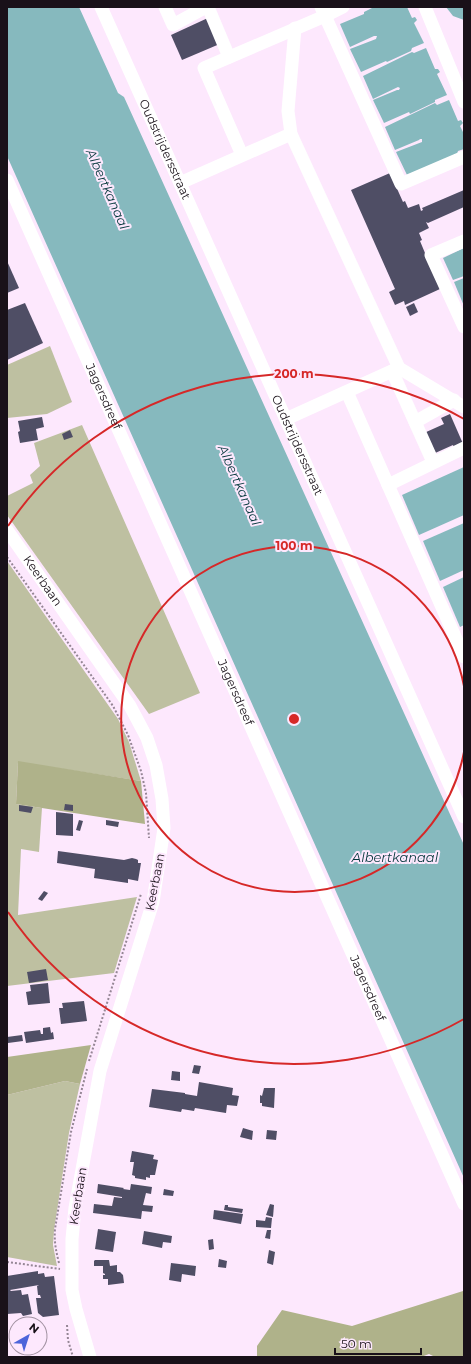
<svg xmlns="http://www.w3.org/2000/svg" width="471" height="1364" font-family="Montserrat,sans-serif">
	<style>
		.green { fill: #bec0a1 }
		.forest { fill: #afb28a }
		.water { fill: #86b9be }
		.building { fill: #4f4e65 }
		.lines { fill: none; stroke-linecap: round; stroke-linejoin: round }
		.path { stroke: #958695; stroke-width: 2; stroke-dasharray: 2 2; stroke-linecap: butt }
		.minor { stroke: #fff; stroke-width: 13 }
		.ring { fill: none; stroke: #d62828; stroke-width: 2 }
		.labels { text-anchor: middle; stroke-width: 4; stroke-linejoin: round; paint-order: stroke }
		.street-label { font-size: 12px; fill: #191119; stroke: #fde8fd }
		.water-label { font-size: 13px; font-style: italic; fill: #04373b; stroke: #fde8fd }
		.centre { fill: #d62828; stroke: #fde8fd; stroke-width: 2 }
		.ring-label { font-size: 12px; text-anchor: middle; font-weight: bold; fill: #d62828; stroke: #fde8fd; stroke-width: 4; stroke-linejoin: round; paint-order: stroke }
	</style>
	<rect width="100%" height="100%" fill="#fde8fd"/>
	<g class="green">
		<polygon points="50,346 72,402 47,414 7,418 7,365"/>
		<polygon points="82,425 200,693 149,714 7,515 7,496 33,483 30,475 40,466 34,443"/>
		<polygon points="7,561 118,719 129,742 141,781 18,762 16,804 42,808 39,852 21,849 18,915 137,897 114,973 7,986"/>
		<polygon points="65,1081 80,1084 69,1133 54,1230 53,1245 57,1266 7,1257 7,1095"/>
	</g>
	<g class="forest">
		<polygon points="18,761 141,781 145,824 16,804"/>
		<polygon points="91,1045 80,1084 65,1081 7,1095 7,1057"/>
		<polygon points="463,1291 464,1294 464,1357 435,1357 429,1354 421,1357 257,1357 257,1346 282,1310 352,1326"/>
	</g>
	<g class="water">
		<polygon points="7,7 79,7 118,93 124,97 464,845 464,1178 7,156"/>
		<polygon points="374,7 407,7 412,18 415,17 417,20 414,23 424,43 412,48 411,51 387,62 386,61 361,72 350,49 376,39 377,36 374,36 350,47 340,24 364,14 364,12"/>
		<polygon points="446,7 464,7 464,20 453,16"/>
		<polygon points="426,48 435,69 438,69 440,72 437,74 447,95 435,100 435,102 410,114 409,112 384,123 373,100 397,90 399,90 400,88 398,87 373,99 363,76 412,52 414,53"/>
		<polygon points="449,100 458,121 461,120 463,123 460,126 464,134 464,149 458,151 457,154 407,175 396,152 422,142 422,139 420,139 419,140 395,150 385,127 435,103 437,105"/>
		<polygon points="464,248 464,276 453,280 443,258"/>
		<polygon points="464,278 464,306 454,282"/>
		<polygon points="464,467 464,515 419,535 402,495"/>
		<polygon points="464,523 464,570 440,581 423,541"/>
		<polygon points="464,577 464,625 460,627 443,587"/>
	</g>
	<g class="building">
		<polygon points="210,17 222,43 182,60 171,35"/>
		<polygon points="390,173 403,202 405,201 408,208 419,204 421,211 423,210 422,208 464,190 464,207 428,223 426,222 429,228 419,233 422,240 420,241 440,289 405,305 404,301 395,305 389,292 395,289 351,190"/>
		<polygon points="7,261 19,288 7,293"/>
		<polygon points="25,303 43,343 7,360 7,310"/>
		<polygon points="414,303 418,312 410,316 406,307"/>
		<polygon points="450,414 464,446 455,450 453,445 433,454 424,433 444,424 441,418"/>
		<polygon points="42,417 44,427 36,429 38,440 20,443 18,432 20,431 18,421"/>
		<polygon points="70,430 73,437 64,440 62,434"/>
		<polygon points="65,804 73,805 73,811 64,810"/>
		<polygon points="19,805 33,807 31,813 19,811"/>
		<polygon points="56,812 73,814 73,836 56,835"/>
		<polygon points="79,820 83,821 80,831 76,830"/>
		<polygon points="106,820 119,822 118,827 106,825"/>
		<polygon points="58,851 124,860 132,858 136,859 138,860 138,863 141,863 138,881 128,879 128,883 94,878 95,869 57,863"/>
		<polygon points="44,891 48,893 42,901 38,899"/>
		<polygon points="46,969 48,980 29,983 27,972"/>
		<polygon points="48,983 50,1003 28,1005 26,992 31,991 30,985"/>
		<polygon points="84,1001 87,1021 61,1024 59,1008 63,1008 62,1003"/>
		<polygon points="50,1027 51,1033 53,1032 54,1039 26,1043 24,1032 40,1030 41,1034 43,1034 43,1028"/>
		<polygon points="22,1035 23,1041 8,1043 7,1037"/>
		<polygon points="194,1065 201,1066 199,1074 192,1073"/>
		<polygon points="172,1071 180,1072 180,1081 171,1080"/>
		<polygon points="199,1082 233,1088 232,1095 239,1096 237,1106 227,1105 226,1113 195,1108 194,1111 182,1109 181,1112 149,1107 152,1089 185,1093 185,1094 197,1096"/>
		<polygon points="264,1088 275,1088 274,1108 262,1106 262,1103 260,1103 260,1095 262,1096"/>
		<polygon points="243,1128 253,1131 252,1140 240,1137"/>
		<polygon points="267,1130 277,1131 276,1140 266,1139"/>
		<polygon points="132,1151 154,1155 153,1159 158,1160 155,1175 150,1175 150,1178 146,1177 146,1180 135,1178 135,1176 132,1175 134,1162 130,1162"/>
		<polygon points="98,1184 124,1188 123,1189 130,1190 131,1184 152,1187 151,1194 146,1193 143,1205 153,1206 152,1212 142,1211 141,1219 93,1213 94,1204 112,1206 114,1197 122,1198 122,1197 97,1193"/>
		<polygon points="164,1189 174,1191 173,1196 163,1195"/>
		<polygon points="270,1204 274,1205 273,1217 266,1215"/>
		<polygon points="225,1205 228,1205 228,1207 243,1209 242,1213 224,1210"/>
		<polygon points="214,1210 243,1214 241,1224 213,1219"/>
		<polygon points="266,1217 272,1218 271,1228 256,1227 256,1220 265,1221"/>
		<polygon points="98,1229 116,1232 113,1252 95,1249"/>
		<polygon points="267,1230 271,1230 270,1239 265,1238"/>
		<polygon points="144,1231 172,1236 171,1243 163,1242 162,1248 142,1244"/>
		<polygon points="213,1239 214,1249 209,1250 208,1240"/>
		<polygon points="269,1250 275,1252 273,1265 267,1263"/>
		<polygon points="219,1259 227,1261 226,1268 218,1267"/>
		<polygon points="95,1260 109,1260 110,1266 117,1265 117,1272 120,1272 123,1275 124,1283 108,1285 108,1279 103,1279 103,1275 105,1275 105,1274 103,1273 103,1266 94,1266 94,1261"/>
		<polygon points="171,1263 196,1266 195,1276 182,1274 181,1282 169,1280"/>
		<polygon points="38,1271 38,1274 44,1273 45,1277 54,1276 59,1315 43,1317 38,1313 36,1298 41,1298 40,1295 38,1295 37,1286 39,1285 10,1290 11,1291 21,1290 22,1295 28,1294 32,1314 23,1316 21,1313 7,1314 7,1276"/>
	</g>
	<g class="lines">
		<g class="path">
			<polyline points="7,557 113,706 128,735 141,771 146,793 149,838"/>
			<polyline points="89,1061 141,894"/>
			<polyline points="7,1262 60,1269"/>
			<path d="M59,1263C56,1251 54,1242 55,1229L71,1132L87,1069"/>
			<polyline points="67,1325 68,1340 73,1357"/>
		</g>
		<g class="minor">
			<path id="s1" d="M101,7L464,817"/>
			<polyline points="165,7 173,25 206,7"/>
			<polyline points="208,7 229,57"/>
			<polyline points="321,7 401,184 464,157"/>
			<polyline points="425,7 464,102"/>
			<polyline points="295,28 288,111 291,134 399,368 392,371 433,462"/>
			<polyline points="242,155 204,68 325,16 343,7"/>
			<path id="s2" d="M7,180L464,1204"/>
			<polyline points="180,183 291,134"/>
			<polyline points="464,241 431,255 464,327"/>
			<polyline points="399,368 464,407"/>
			<polyline points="347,392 464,657"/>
			<polyline points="286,419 392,371"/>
			<polyline points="415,422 454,400"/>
			<polyline points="388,485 464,448"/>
			<path id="s3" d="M7,530L130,706L147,738L156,765L162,799L164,828L153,902L100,1071L75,1208L72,1239V1290L76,1309L90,1357"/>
		</g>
	</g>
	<g class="ring">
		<path d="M464 752A173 173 0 1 1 464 686"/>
		<path d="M464 1019A345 345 0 0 1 8 912M8 526A345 345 0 0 1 464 419"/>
	</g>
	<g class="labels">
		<g class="street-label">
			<text dy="4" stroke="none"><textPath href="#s1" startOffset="156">Oudstrijdersstraat</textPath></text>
			<text dy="4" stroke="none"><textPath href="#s2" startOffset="237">Jagersdreef</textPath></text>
			<text dy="4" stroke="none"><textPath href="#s1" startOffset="480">Oudstrijdersstraat</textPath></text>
			<text dy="4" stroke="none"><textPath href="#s3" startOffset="62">Keerbaan</textPath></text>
			<text dy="4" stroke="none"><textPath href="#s2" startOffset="561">Jagersdreef</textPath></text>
			<text transform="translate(155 882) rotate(-79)" y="4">Keerbaan</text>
			<text dy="4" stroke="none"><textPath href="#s2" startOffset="885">Jagersdreef</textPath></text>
			<text transform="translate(78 1196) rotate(-81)" y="4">Keerbaan</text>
		</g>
		<g class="water-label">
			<text transform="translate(108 189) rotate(66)" y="5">Albertkanaal</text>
			<text transform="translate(240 485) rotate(66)" y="5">Albertkanaal</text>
			<text x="395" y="862">Albertkanaal</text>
		</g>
	</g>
	<circle cx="294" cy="719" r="6" class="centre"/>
	<g class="ring-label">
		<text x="294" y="378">200 m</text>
		<text x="294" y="550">100 m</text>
	</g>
	<rect width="471" height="1364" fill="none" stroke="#191119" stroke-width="16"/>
	<g transform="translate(28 1336) rotate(39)"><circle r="19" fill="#fde8fd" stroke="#a292a2"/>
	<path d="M0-3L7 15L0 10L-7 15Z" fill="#4c65da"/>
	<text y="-6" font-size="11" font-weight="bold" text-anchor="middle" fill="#191119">N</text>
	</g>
	<path d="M335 1348v6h86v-6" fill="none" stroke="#191119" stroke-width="2"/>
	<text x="341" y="1348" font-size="12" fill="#191119" stroke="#fde8fd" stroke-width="3" paint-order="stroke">50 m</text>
</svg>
